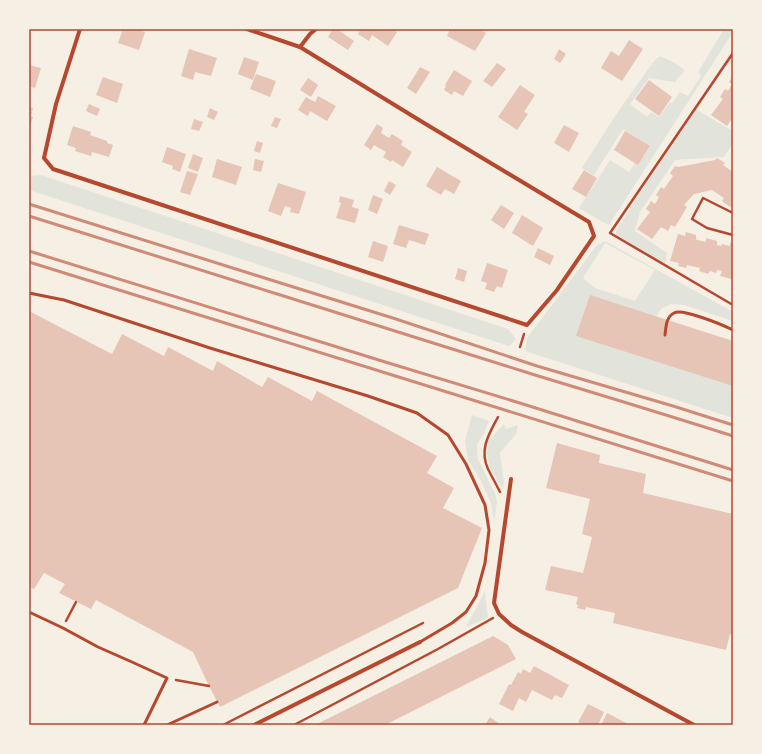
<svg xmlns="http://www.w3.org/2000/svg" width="762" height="754" font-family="'Asap Condensed',sans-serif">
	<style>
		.green { fill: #e2e4dc; fill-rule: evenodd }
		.building { fill: #e6c5b7 }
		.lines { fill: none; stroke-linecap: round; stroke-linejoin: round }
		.path { stroke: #b5482f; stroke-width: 2.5 }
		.service { stroke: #b5482f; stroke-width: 3 }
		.minor { stroke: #b5482f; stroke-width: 4 }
		.rail { stroke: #cf8b77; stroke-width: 3 }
		.neatline { fill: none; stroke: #b5482f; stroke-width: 1.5 }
	</style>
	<rect width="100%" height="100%" fill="#f6efe4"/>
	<g class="green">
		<polygon points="724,29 733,29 733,32 609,225 606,224 579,208 610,160 629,172 635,163 638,165 650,147 623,129 594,175 582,168 617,113 654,61 660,56 673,62 685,70 675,82 649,78 630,104 647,117 651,112 659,117 670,102 672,103 680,92 688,96 701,76 698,72"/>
		<polygon points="733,48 733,65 727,62 697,110 733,131 733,143 724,157 675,160 640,212 635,231 667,253 665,264 616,235 616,231"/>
		<polygon points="41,175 508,329 516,339 509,346 29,190 29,176"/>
		<path d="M605,241L733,312V321L684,305L671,304L662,308L655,317L733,386V418L525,351L527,338L597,245ZM605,243L655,270L635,301L595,288L583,278Z"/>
		<polygon points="472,415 489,421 483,436 477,444 478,459 496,496 497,502 494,521 491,503 481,481 468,460 465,441"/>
		<path d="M504,424L506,429L518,425L516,434L500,453L504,483L502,489C494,473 480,457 491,439C494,433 500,429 504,424Z"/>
		<polygon points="485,591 488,618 466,627"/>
	</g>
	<g class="building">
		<polygon points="123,29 135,29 145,32 139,50 118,43"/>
		<polygon points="333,29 337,29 354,41 348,50 328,37"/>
		<polygon points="361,29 393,29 397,32 388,46 372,35 369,41 358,34"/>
		<polygon points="450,29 479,29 486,33 475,51 447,36"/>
		<polygon points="629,40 643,49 622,81 601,68 611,51 619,56"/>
		<polygon points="189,49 217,58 211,76 195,72 193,80 181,76"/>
		<polygon points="559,49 566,54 560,63 554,59"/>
		<polygon points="244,57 259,62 253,80 238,74"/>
		<polygon points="497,63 506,69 492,87 483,81"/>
		<polygon points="29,65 41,68 35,88 29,86"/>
		<polygon points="420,67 430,72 416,94 407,88"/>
		<polygon points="454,70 472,81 463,96 454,91 452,95 444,90 446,86 445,85"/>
		<polygon points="256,74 276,81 270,97 250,89"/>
		<polygon points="733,76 733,117 727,126 711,115 723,99 720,97 725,89 728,91 732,84 729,82"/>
		<polygon points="103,77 123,84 117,103 96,95"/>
		<polygon points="308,78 318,85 311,97 300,90"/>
		<polygon points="649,80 672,97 659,116 635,99"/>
		<polygon points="520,85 535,95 524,112 528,114 517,130 498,117"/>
		<polygon points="318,96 336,106 327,121 310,111 308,116 298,110 306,97 315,102"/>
		<polygon points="89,104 100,109 97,116 86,111"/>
		<polygon points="29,107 33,108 31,116 33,117 30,126 29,125"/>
		<polygon points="210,108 218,112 214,120 207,117"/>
		<polygon points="275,117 281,119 277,128 271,126"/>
		<polygon points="194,119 203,122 199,131 191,129"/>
		<polygon points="377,124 383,128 381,133 389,138 392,134 403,141 401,145 412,152 403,167 392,160 391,162 383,157 386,152 374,145 371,150 364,145"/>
		<polygon points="564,125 579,133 569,152 554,143"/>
		<polygon points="73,126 91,132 90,135 107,141 107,143 113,145 109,157 92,152 91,156 75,151 76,148 67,145"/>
		<polygon points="625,131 650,146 638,165 614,150"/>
		<polygon points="257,141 263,143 260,153 254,151"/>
		<polygon points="167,147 186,154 180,172 172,169 173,166 162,162"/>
		<polygon points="193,154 203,158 198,172 188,168"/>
		<polygon points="717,158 725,163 723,165 733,172 733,203 730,207 722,201 724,198 712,190 694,194 684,205 687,207 675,227 671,225 668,231 661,227 652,239 637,229 650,212 646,209 651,201 655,204 659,197 656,195 661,187 664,189 673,176 670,173 675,166 678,167 715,160"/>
		<polygon points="217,159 242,167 236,185 212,177"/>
		<polygon points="255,159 264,161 261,172 253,170"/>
		<polygon points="437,167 461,181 454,194 445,189 441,195 426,186"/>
		<polygon points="584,170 597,178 586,197 572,189"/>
		<polygon points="187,171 198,174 190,195 180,192"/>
		<polygon points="389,181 396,185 390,195 384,191"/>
		<polygon points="278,183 306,192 299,214 290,212 291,208 285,206 281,216 268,211"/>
		<polygon points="373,195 383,199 377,214 368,210"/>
		<polygon points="340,196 354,200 352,207 359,209 355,223 336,218 341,203 339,202"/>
		<polygon points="501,205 514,213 504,229 491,220"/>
		<polygon points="522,215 543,228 533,246 512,233"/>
		<polygon points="399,225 429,234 425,245 409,240 406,248 393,244"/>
		<polygon points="686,232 696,235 696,239 697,240 706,242 706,238 717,241 717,245 721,246 722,244 730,246 730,243 733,243 733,276 732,279 720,276 722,271 717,270 716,273 710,271 708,274 699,271 700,268 687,265 686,268 678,266 679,263 670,261 678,234 685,236"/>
		<polygon points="373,241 388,246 383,262 368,257"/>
		<polygon points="538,248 554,256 550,265 534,257"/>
		<polygon points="487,263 508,270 502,288 497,286 494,292 485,289 487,283 481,281"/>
		<polygon points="458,268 467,271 464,282 455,279"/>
		<polygon points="590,295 733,341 733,386 576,336"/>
		<polygon points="29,311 112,354 122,334 164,356 168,347 213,371 217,361 262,387 268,377 312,401 317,391 437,456 427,473 454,488 443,508 482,528 458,588 220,707 209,686 193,652 96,600 91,609 59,593 65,584 44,573 34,589 29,587"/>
		<polygon points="557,443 600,455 599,463 646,474 643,493 733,514 733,635 730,634 726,650 613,623 615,613 586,607 585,610 577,608 578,605 576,604 578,597 545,590 551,566 583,573 592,537 582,534 590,499 546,488"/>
		<polygon points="493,636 508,645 516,659 385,725 315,725"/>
		<polygon points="534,666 569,685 562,698 555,695 552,700 532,690 526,702 519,698 513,711 499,704 509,684 511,685 518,672 521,674 523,669 530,673"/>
		<polygon points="588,704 604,712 598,725 584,725 578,722"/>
		<polygon points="607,713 630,725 601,725"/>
		<polygon points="490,717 501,725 485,725"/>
	</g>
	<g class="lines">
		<g class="path">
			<polyline points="733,53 610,233 733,305"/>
			<polyline points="733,213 703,198 692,219 707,228 733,235"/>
			<polyline points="520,347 524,334"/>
			<path d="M498,417C489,434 479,449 488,469C492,477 496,484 500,492"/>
			<polyline points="66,621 76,602"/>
			<polyline points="176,680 209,686"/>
			<polyline points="223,725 423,623"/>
			<polyline points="294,725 438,649 493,618"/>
		</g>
		<g class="service">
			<polyline points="29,293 64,300 210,348 368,396 417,413 448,435 466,464 485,505 489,530 485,563 476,596 466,612 452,623 420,642"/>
			<path d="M665,335C666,327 666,317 674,313C682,308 723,325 733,330"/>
			<polyline points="29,612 63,628 98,647 132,662 167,678 144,725"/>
			<polyline points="167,725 217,702"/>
		</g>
		<g class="minor">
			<polyline points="80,29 56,104 44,158 53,169 527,325 557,290 594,236 589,222 424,123 300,47 247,29"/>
			<polyline points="300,47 310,34 316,29"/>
			<polyline points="511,479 494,603 499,614 511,625 522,632 694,725"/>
			<polyline points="254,725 420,642"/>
		</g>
		<g class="rail">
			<polyline points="29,204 255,275 396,319 537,366 673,406 733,425"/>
			<path d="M29,216C198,268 366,323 535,375C601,395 667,415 733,436"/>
			<polyline points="29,251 382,361 523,404 733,470"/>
			<path d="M29,262C264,335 498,408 733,481"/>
		</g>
	</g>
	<rect width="762" height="754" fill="none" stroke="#f6efe4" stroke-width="60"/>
	<rect x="30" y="30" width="702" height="694" class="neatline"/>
</svg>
